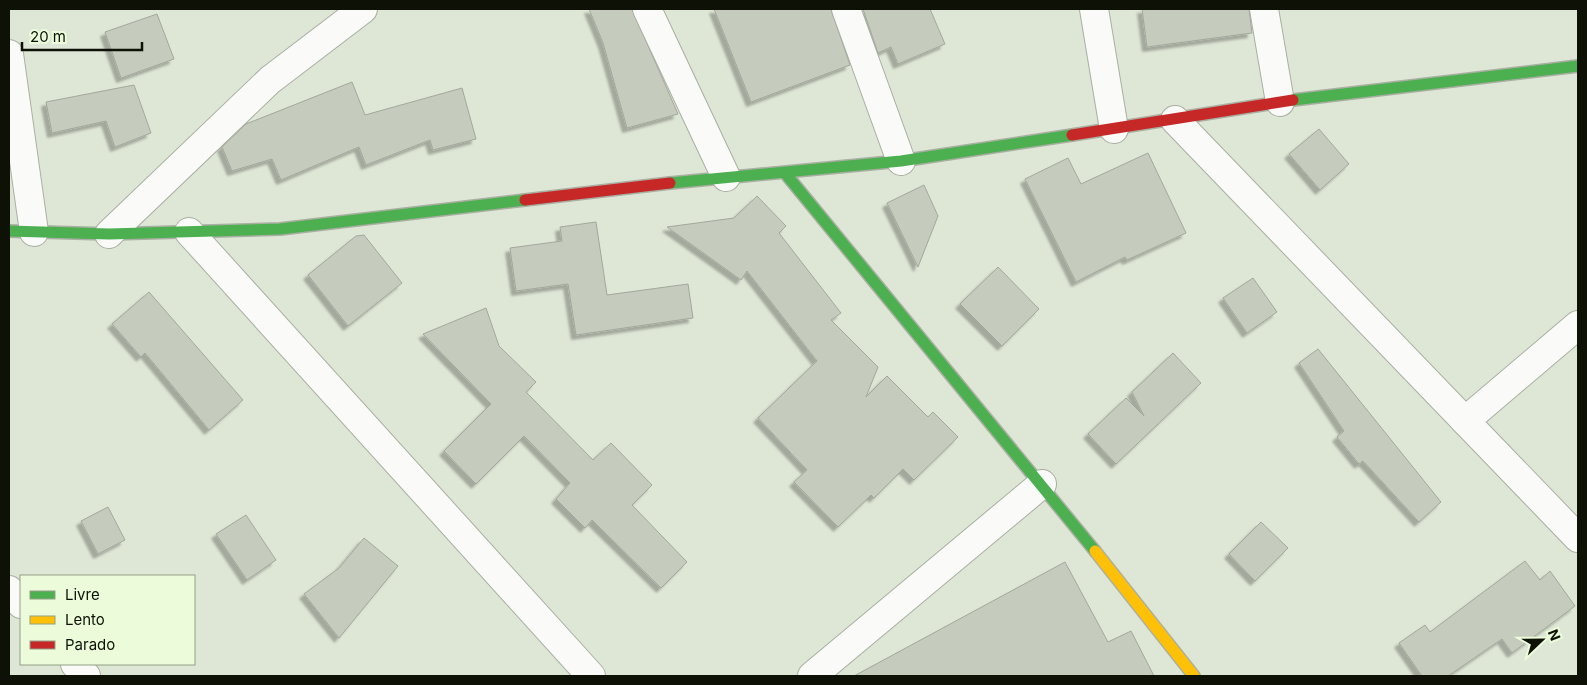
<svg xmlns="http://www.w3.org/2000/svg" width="1587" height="685" font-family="Inter,sans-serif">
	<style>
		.building { fill: #c5ccbd; stroke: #a2a89b; filter: url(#shadow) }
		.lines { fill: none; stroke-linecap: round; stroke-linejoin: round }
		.street-casing { stroke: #a9afa2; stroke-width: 30 }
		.fast-casing { stroke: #a9afa2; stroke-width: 14 }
		.slow-casing { stroke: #a9afa2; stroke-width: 14 }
		.jam-casing { stroke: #a9afa2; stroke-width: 14 }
		.street { stroke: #fafbf9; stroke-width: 28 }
		.fast { stroke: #4caf50; stroke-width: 11 }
		.slow { stroke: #ffc107; stroke-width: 11 }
		.jam { stroke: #c62828; stroke-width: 11 }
	</style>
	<defs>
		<filter id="shadow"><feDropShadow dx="-4.5" dy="4.5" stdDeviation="1" flood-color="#0004"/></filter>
	</defs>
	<rect width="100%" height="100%" fill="#dee6d5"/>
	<g class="building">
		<polygon points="589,9 632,9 678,114 627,128 603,43"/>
		<polygon points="714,9 831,9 850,65 751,102"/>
		<polygon points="863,9 930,9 945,44 898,64 891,47 878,53"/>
		<polygon points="1142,9 1249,9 1252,33 1147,47"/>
		<polygon points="157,14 174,59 121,78 105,32"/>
		<polygon points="352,82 365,115 462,88 476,139 433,150 430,140 366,165 359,147 281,180 272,159 232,171 222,147 246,124"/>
		<polygon points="134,85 151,133 115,147 106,121 52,133 46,102"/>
		<polygon points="1319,129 1349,164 1320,190 1289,154"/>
		<polygon points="1148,153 1186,233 1127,260 1125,257 1076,282 1025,179 1068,158 1081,184"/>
		<polygon points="924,185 938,216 918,267 887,203"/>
		<polygon points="757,196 786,226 779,233 841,313 831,320 878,367 866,397 887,376 928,417 933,412 958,437 914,480 903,469 874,498 871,495 838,527 794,482 807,470 758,418 817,361 747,271 741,280 667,227 734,218"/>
		<polygon points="596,222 607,295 688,284 693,318 576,335 568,284 516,291 510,248 562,241 560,227"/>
		<polygon points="364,235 402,283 348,326 308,275 356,236"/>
		<polygon points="998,267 1039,309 1002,346 960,304"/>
		<polygon points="1253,278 1277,312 1247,333 1223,298"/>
		<polygon points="149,292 243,400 209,430 145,353 141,357 112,324"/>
		<polygon points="486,308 499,346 536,382 526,392 593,460 611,443 652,485 632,505 687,562 661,588 592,520 585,528 556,499 570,483 524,436 476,484 444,451 491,404 423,334"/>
		<polygon points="1318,349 1441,502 1419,522 1363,461 1359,464 1337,437 1344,431 1299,363"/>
		<polygon points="1173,353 1201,383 1116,464 1088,434 1126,398 1144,416 1132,392"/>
		<polygon points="108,507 125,540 98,554 81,521"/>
		<polygon points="246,515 276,560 247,580 216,534"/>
		<polygon points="1261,522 1288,548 1255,581 1229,554"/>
		<polygon points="364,538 398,566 339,638 304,594 339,568"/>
		<polygon points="1525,561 1540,580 1550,571 1575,606 1512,653 1502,639 1448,676 1422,676 1399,643 1425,625 1430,632"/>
		<polygon points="1065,562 1108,642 1131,631 1154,676 854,676"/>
	</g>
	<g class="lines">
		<defs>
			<g id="street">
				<polyline points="647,9 726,177"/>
				<polyline points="846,9 901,161"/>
				<polyline points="1094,9 1114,129"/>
				<polyline points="1264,9 1280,102"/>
				<polyline points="9,54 34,232"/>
				<polyline points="1175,120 1578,538"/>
				<polyline points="189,232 591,676"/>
				<polyline points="109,234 270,80 363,9"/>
				<polyline points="1465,421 1578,325"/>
				<polyline points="9,590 21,604"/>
				<polyline points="75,664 86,676"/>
				<polyline points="812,676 1042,484"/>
			</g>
			<g id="fast">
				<polyline points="1293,100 1578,66"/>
				<polyline points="785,173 1095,551"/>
				<polyline points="670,183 901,161 1072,135"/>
				<polyline points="9,231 109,234 280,229 525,200"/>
			</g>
			<polyline id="slow" points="1095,551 1194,676"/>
			<g id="jam">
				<polyline points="1072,135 1293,100"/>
				<polyline points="525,200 670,183"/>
			</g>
		</defs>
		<use href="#street" class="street-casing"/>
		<use href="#fast" class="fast-casing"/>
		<use href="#slow" class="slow-casing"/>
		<use href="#jam" class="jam-casing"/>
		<use href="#street" class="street"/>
		<use href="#fast" class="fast"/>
		<use href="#slow" class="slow"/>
		<use href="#jam" class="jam"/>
	</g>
	<rect width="1587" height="685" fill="none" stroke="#0d1106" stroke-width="20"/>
	<rect x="20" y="575" width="175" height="90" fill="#ecfcda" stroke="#939e85"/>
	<rect x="30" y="591" width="25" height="8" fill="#4caf50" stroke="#939e85"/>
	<text x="65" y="600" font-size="15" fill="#0d1106">Livre</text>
	<rect x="30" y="616" width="25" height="8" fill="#ffc107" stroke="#939e85"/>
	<text x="65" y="625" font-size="15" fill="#0d1106">Lento</text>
	<rect x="30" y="641" width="25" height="8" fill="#c62828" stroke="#939e85"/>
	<text x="65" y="650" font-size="15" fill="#0d1106">Parado</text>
	<g transform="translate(1542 640) rotate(68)" stroke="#ecfcda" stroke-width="4" paint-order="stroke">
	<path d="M0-4L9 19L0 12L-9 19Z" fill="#0d1106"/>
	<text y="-8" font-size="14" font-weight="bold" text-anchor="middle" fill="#0d1106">N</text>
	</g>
	<path d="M22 42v8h120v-8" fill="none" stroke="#0d1106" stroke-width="2.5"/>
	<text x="30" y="42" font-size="15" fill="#0d1106" stroke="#ecfcda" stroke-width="4" paint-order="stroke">20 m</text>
</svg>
